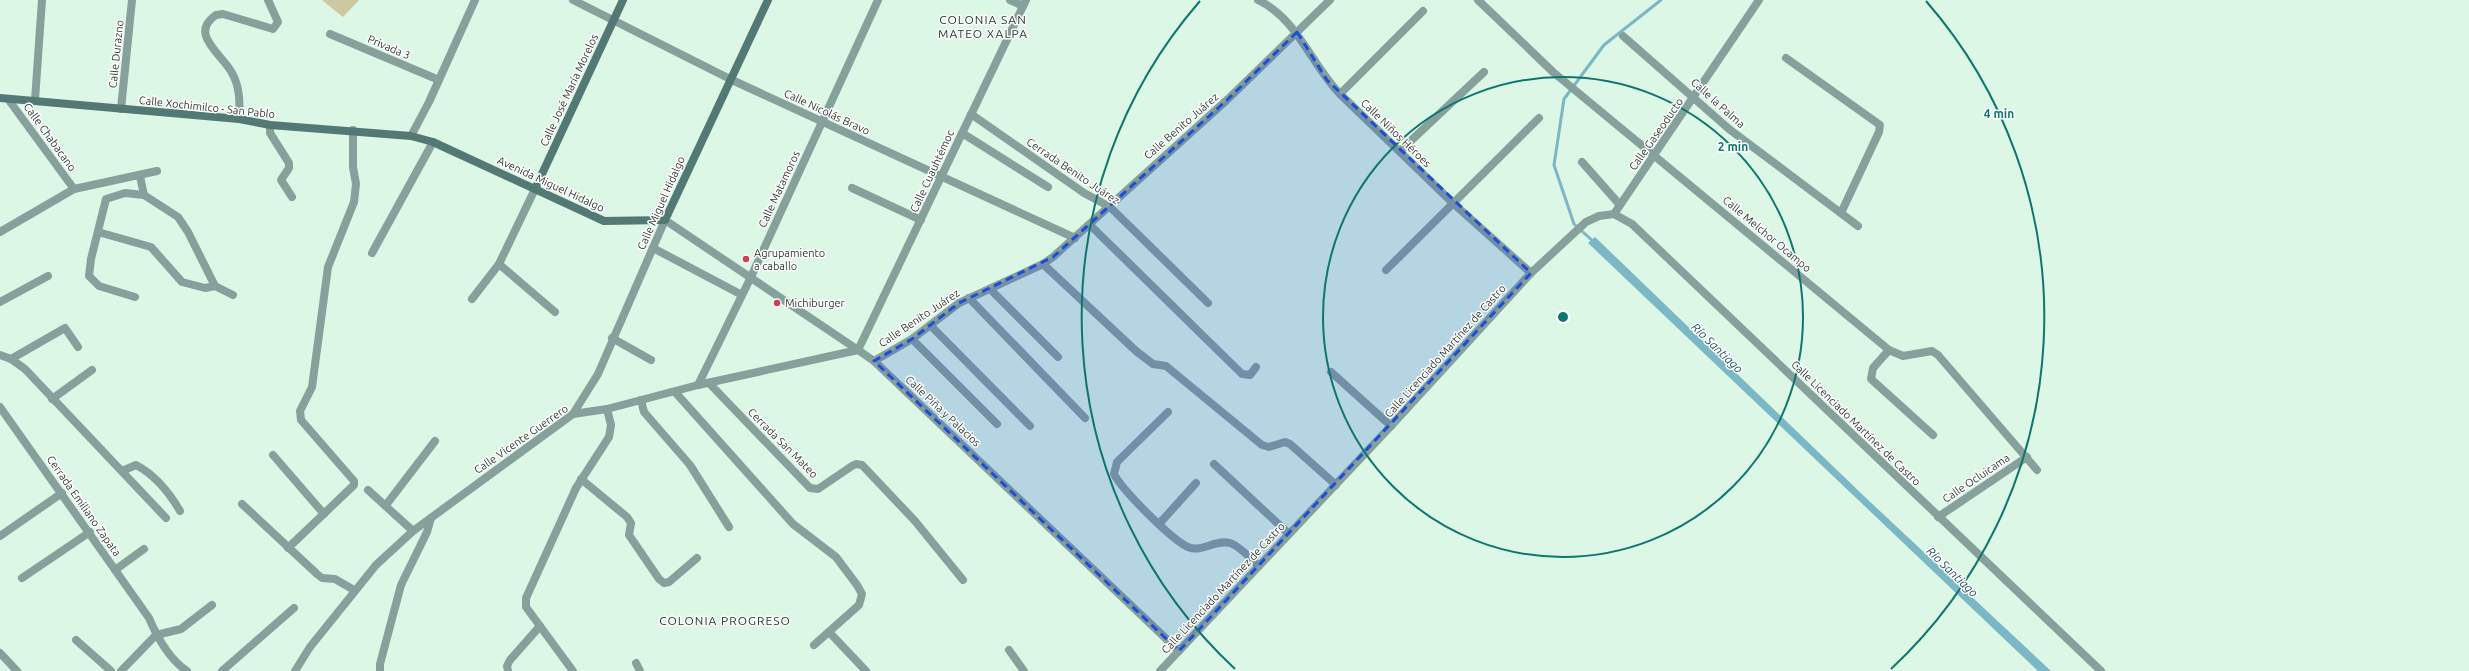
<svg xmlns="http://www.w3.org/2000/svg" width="2469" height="671" font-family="Ubuntu,sans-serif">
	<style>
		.green { fill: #cec89f }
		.water { fill: #7bb7c4 }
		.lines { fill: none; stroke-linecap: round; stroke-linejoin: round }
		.stream { stroke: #7bb7c4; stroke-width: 3 }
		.minor { stroke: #86a09c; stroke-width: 8 }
		.tertiary { stroke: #86a09c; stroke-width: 8 }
		.secondary { stroke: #537974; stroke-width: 8 }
		.marked { fill: #1d4ed8; fill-opacity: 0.2; stroke: #1d4ed8; stroke-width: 3; stroke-dasharray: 8 5; stroke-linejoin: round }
		.ring { fill: none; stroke: #0f766e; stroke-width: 2 }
		.poi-dot { fill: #d03f52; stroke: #fff; stroke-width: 1.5 }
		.labels { text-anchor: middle; stroke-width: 3; stroke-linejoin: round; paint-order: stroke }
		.street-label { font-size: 11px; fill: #303a34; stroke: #fff }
		.poi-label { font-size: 11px; fill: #303a34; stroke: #fff; text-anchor: start }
		.neighbourhood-label { font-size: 12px; letter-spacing: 1px; fill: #23392c; stroke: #fff }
		.water-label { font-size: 12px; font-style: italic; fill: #21545f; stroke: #fff }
		.centre { fill: #0f766e; stroke: #fff; stroke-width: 2 }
		.ring-label { font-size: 12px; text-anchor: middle; font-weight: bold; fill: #0f766e; stroke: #fff; stroke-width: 3; stroke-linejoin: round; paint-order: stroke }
	</style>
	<rect width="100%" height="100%" fill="#dcf7e5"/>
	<polygon class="green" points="322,0 359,0 343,17"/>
	<polygon class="water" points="1595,237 1867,499 2051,671 2038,671 1588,243"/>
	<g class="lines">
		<polyline class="stream" points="1594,242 1574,224 1554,165 1564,99 1604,45 1661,0"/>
		<g class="minor">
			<polyline points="573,0 732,80 1075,238"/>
			<polyline points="1010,0 1023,6"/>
			<polyline points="1026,0 858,350 874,361 1179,651"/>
			<path d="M1258,0C1298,19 1310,63 1340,94L1454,204L1531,273"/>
			<polyline points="1478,0 1553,72 1889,350 1903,356 1932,351 1938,355 2037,470"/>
			<polyline points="330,34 439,80"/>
			<polyline points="1623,36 1729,129 1858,226"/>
			<polyline points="1786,58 1880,125 1879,132 1841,213"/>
			<polyline points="1340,94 1423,11"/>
			<polyline points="8,99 74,189"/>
			<polyline points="35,100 42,0"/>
			<polyline points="121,109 132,0"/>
			<polyline points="971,114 1084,193 1110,207 1208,303"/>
			<path d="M239,119C240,103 240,87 232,73C222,54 188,34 216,15L223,14L273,29L278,22L268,0"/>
			<polyline points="270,125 270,133 289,163 289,168 281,180 292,197"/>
			<polyline points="962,133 1048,187"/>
			<polyline points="411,136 429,102 475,0"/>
			<polyline points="1400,151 1484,72"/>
			<polyline points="1582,162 1620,205"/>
			<polyline points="140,176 144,195 178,217 188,232 215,286 233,295"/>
			<polyline points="852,188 921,220"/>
			<polyline points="1614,214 1759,0"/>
			<polyline points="1090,225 1242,374 1250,375 1256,367"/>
			<polyline points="0,232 74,189 157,171"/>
			<polyline points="98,232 151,247 182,282 205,288 215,286"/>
			<polyline points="653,248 742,295"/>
			<polyline points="372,253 433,142"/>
			<polyline points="499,264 555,312"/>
			<polyline points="1043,264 1136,351 1153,364 1166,366 1262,445 1269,447 1285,442 1290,444 1336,485"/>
			<polyline points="1386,270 1539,118"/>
			<polyline points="990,289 1058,357"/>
			<polyline points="135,297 99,286 89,276 91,259 106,199 125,193 144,195"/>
			<polyline points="969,298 1085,418"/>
			<polyline points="472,299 499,264 535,189"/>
			<polyline points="0,302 48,276"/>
			<polyline points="930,325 1030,426"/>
			<polyline points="612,338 651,360"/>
			<polyline points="912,339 997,424"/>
			<polyline points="1889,350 1873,368 1871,379 1933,435"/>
			<polyline points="0,355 11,359 25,369 166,518"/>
			<polyline points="11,359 65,328 78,347"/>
			<polyline points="874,361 912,339 959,303 1043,264 1053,257 1228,99 1330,0"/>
			<polyline points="1331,372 1391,426"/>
			<polyline points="709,383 810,488 818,489 852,466 856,464 862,465 915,521 963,580"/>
			<polyline points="698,385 750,279 878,0"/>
			<polyline points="675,392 793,524 836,557 857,585 862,594 859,605 814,645"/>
			<polyline points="52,399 92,370"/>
			<polyline points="641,400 644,412 690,465 729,527"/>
			<path d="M0,407L149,618C157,637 169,659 187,671"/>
			<path d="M1168,412L1117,462L1114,474C1122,490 1172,540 1188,547C1202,553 1215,539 1230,543C1240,546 1251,559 1259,566"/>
			<polyline points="573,414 598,374 665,220"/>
			<polyline points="273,455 324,514"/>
			<polyline points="1214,464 1289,534"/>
			<path d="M122,471L136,465C155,475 169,492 180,511"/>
			<polyline points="581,479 627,517 631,523 629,535 659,579 664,583 669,582 697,558"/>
			<polyline points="368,490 413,531"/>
			<polyline points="242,504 317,574 322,578 335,579 354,590"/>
			<polyline points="386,505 435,441"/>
			<polyline points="1938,517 2027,457"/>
			<polyline points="1159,524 1196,483"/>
			<polyline points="0,536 62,493"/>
			<polyline points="288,548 354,485 354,481 301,420 300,411 312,387 328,267 354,202 356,184 353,167 353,130"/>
			<polyline points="115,570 144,549"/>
			<polyline points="22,578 90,532"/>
			<polyline points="829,632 866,671"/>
			<polyline points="76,640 111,671"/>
			<polyline points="1009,650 1024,671"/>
			<polyline points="0,653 17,671"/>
			<polyline points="636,663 640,671"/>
			<polyline points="121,671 156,635 181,629 212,605"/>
			<polyline points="222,671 294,608"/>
			<polyline points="380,671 380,664 401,585 427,532 431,518"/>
			<polyline points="508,671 507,666 510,660 540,626"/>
			<polyline points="573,671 526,607 526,598 576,488 609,437 611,425 607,409"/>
			<polyline points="1160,671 1391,426 1531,273 1586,222 1599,216 1614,214 1632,224 2101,671"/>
		</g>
		<g class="tertiary">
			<polyline points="665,220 858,350"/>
			<polyline points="295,671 310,647 376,565 413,531 573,414 607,409 698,385 858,350"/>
		</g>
		<g class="secondary">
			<polyline points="0,98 239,119 270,125 411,136 433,142 604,221 665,220 768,0"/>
			<polyline points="535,189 623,0"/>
		</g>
	</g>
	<path class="marked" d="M1297,32L1327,80L1531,273L1179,651L874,361L912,339L959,303L1053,257L1228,99Z"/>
	<g class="ring">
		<circle cx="1563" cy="317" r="240"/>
		<path d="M1235 669A481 481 0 0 1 1200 1M1926 1A481 481 0 0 1 1891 669"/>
	</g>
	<g class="poi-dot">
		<circle cx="746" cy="259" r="4"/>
		<circle cx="777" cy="303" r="4"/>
	</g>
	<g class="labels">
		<g class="street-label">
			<text transform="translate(389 47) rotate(23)" y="4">Privada 3</text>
			<text transform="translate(116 54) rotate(-84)" y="4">Calle Durazno</text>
			<text transform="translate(569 90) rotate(-65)" y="4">Calle José María Morelos</text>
			<text transform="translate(1718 103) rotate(42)" y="4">Calle la Palma</text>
			<text transform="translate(207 107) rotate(6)" y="4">Calle Xochimilco - San Pablo</text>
			<text transform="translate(827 112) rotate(25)" y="4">Calle Nicolás Bravo</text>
			<text transform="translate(1181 126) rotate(-41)" y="4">Calle Benito Juárez</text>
			<text transform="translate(1396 133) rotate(44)" y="4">Calle Niños Héroes</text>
			<text transform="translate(1656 134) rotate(-55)" y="4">Calle Gaseoducto</text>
			<text transform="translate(50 137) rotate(54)" y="4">Calle Chabacano</text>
			<text transform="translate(932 171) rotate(-65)" y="4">Calle Cuauhtémoc</text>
			<text transform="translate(1073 171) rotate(34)" y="4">Cerrada Benito Juárez</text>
			<text transform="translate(551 184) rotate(25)" y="4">Avenida Miguel Hidalgo</text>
			<text transform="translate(779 189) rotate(-65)" y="4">Calle Matamoros</text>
			<text transform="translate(661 203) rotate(-66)" y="4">Calle Miguel Hidalgo</text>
			<text transform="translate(1767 234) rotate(40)" y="4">Calle Melchor Ocampo</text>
			<text transform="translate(919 318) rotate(-34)" y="4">Calle Benito Juárez</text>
			<text transform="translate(1445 351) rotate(-48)" y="4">Calle Licenciado Martínez de Castro</text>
			<text transform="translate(943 411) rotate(43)" y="4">Calle Piña y Palacios</text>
			<text transform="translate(1856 423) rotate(44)" y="4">Calle Licenciado Martínez de Castro</text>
			<text transform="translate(521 439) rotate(-35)" y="4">Calle Vicente Guerrero</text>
			<text transform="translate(783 443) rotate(45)" y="4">Cerrada San Mateo</text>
			<text transform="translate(1976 478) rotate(-34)" y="4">Calle Ocluicama</text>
			<text transform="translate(84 506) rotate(55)" y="4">Cerrada Emiliano Zapata</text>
			<text transform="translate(1223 588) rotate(-47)" y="4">Calle Licenciado Martínez de Castro</text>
		</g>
		<g class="poi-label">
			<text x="754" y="257">Agrupamiento<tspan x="754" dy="13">a caballo</tspan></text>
			<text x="785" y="307">Michiburger</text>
		</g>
		<g class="neighbourhood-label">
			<text x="983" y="24">COLONIA SAN<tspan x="983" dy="14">MATEO XALPA</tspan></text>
			<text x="725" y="625">COLONIA PROGRESO</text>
		</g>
		<g class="water-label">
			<text transform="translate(1717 348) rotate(44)" y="4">Río Santiago</text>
			<text transform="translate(1952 572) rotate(44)" y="4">Río Santiago</text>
		</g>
	</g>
	<circle cx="1563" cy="317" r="6" class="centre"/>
	<g class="ring-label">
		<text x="1999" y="118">4 min</text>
		<text x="1733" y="151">2 min</text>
	</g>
</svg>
